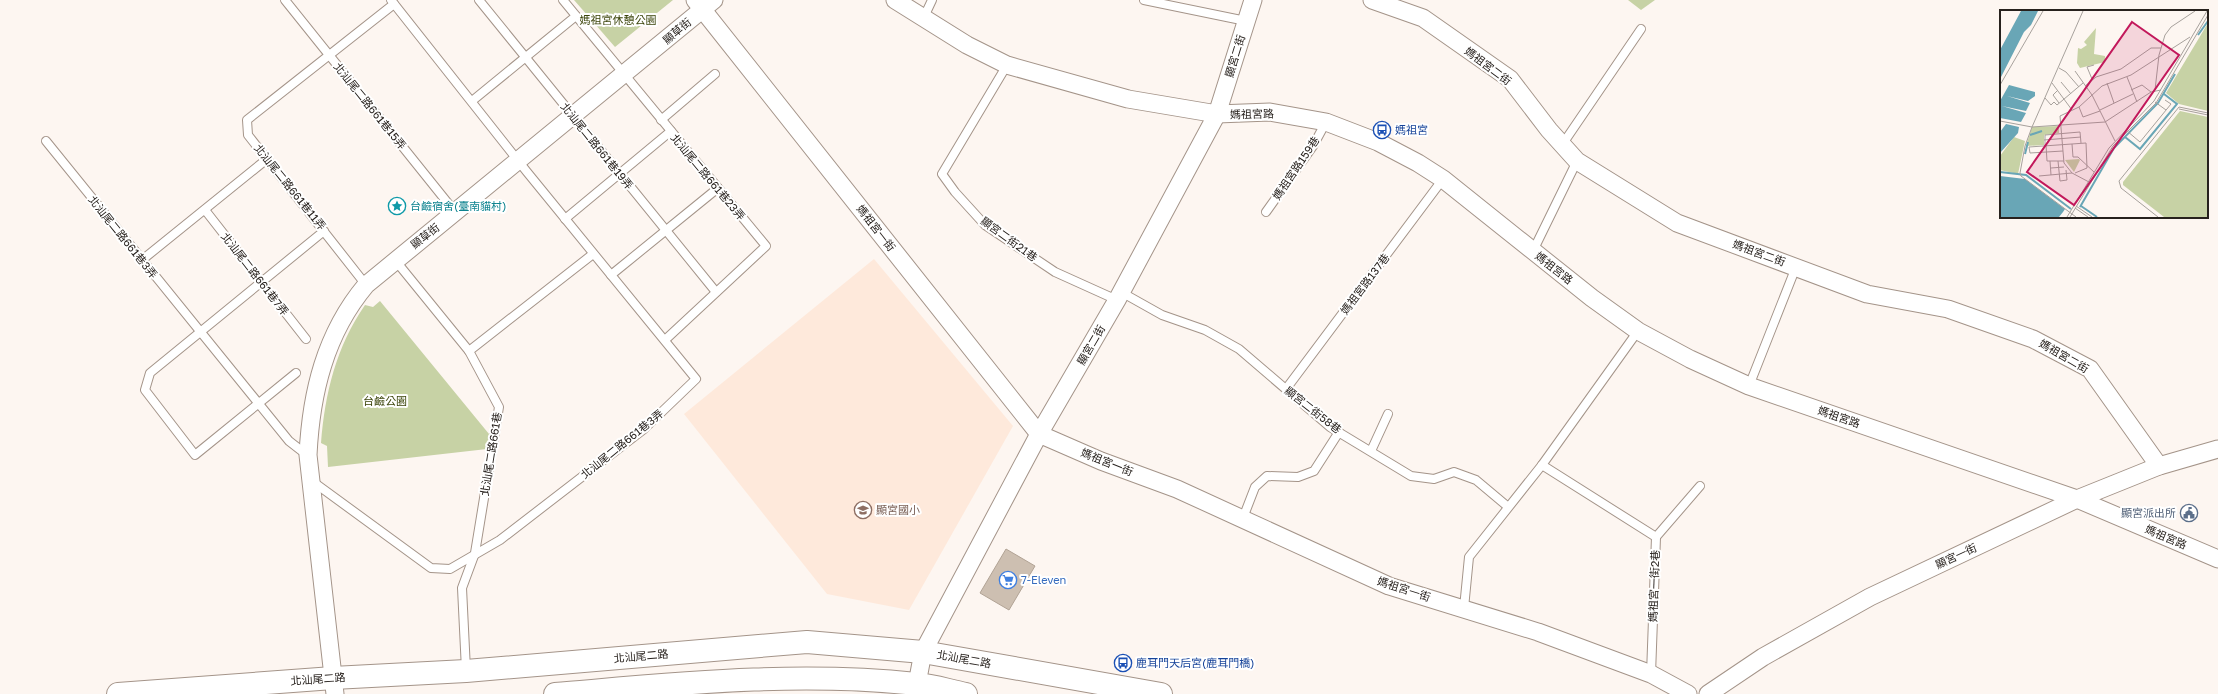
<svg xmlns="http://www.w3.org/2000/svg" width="2218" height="694" font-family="'Golos Text','Noto Sans TC',sans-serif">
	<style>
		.education { fill: #fee9db }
		.green { fill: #c7d2a5 }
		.building { fill: #cdbfb1; stroke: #b1a395 }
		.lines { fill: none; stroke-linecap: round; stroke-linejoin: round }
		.lane-casing { stroke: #a49489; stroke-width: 10 }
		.street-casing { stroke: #a49489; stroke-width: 19 }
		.secondary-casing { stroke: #a49489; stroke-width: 24 }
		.lane { stroke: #fff; stroke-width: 8 }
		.street { stroke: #fff; stroke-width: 17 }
		.secondary { stroke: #fff; stroke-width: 22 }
		.labels { text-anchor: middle; stroke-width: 4; stroke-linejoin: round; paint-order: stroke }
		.park-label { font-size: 11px; fill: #3a4309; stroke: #fff }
		.street-label { font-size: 11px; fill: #27211d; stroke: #fff }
		.transit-label { font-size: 11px; fill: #164399; stroke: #fff; text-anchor: start }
		.culture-label { font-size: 11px; fill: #0d838f; stroke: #fff; text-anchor: start }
		.education-label { font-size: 11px; fill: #785e54; stroke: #fff; text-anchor: start }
		.service-label { font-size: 11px; fill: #4e5e75; stroke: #fff; text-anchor: end }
		.shop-label { font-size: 11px; fill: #366cbe; stroke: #fff; text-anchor: start }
		.inset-river { fill: none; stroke: #69a6b6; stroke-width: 2 }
		.inset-road { fill: none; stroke: #a7a19c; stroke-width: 1 }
		.view { fill: #c2185b; fill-opacity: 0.15; stroke: #c2185b; stroke-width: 2 }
		.inset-edge { fill: none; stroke: #27211d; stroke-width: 2 }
	</style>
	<rect width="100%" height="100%" fill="#fdf6f1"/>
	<polygon class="education" points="874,259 1013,426 909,610 827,594 684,414"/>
	<g class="green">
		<polygon points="574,0 673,0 615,47"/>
		<polygon points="1628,0 1655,0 1641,10"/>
		<path d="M380,301L489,434L487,449L328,467L327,446L321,443C325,393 336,347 365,305L373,307Z"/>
	</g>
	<polygon class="building" points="1006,549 1035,566 1009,610 980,593"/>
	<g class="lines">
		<defs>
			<g id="lane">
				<polyline points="285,0 455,212"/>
				<polyline points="479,0 716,292"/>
				<polyline points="563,0 766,246 665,340"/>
				<polyline points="1144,0 1246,21"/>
				<polyline points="924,17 932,0"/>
				<polyline points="1007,65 942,174 955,192 985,225 1055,272 1117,300"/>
				<polyline points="472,101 576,16"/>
				<polyline points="661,120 715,74"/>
				<polyline points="46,141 289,441 307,455"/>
				<polyline points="1562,145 1641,29"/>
				<polyline points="205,210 306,339"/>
				<polyline points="1266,212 1313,146 1326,122"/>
				<polyline points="565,219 671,131"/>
				<polyline points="1533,251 1577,161"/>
				<polyline points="142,260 267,159"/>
				<polyline points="395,260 469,351"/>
				<polyline points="611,275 718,188"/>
				<polyline points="366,285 248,135 247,120 394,4"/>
				<polyline points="1121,292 1162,315 1205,330 1239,349 1330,427 1411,476 1434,479 1454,472 1476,480 1507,506"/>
				<polyline points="296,373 195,455 145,390 150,373 324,231"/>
				<polyline points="1749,386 1796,267"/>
				<polyline points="1286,389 1443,179"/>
				<polyline points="1371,451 1388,414"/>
				<polyline points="1542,465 1656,537 1651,674"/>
				<polyline points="312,481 431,568 450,569 500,540 644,429 696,379 527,172 391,0"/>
				<polyline points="1243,518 1255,487 1267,476 1298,477 1314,471 1339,432"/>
				<polyline points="1656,537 1700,486"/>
				<polyline points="1464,608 1469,557 1542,465 1638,331"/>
				<polyline points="466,670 462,588 475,553 499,407 469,351 593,254"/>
			</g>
			<g id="street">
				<polyline points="695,0 1039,434 1101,461 1177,489 1389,586 1538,632 1651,674 1688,694"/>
				<polyline points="895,0 967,45 1007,65 1128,99 1217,114 1270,112 1326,122 1378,142 1418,163 1443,179 1592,298 1638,331 1690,359 1749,386 2077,499 2218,559"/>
				<polyline points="1372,0 1423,18 1510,79 1549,130 1577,161 1677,223 1867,294 1948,309 2033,339 2090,369 2159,466"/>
				<polyline points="917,684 923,652 1039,434 1117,300 1217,114 1253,0"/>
				<path d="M335,694L308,455C311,393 325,334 366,285L714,0"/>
				<polyline points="1708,694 1763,657 1870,597 2077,499 2159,466 2218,449"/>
			</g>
			<g id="secondary">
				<polyline points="118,694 333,678 466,671 807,642 923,652 1161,694"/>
				<path d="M555,694C675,684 795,671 916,684C933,685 950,691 966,694"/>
			</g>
		</defs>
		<use href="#lane" class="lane-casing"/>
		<use href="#street" class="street-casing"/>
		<use href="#secondary" class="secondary-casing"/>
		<use href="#lane" class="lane"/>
		<use href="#street" class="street"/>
		<use href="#secondary" class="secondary"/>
	</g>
	<defs>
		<symbol id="bus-ring" viewBox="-11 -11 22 22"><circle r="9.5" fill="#fff" stroke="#1a4fb4" stroke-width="1.5"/><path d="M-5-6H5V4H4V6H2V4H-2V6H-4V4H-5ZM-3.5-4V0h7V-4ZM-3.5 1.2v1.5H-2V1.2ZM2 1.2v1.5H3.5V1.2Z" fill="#1a4fb4"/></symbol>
		<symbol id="sight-ring" viewBox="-11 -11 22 22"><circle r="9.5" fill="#fff" stroke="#0f9aa8" stroke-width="1.5"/><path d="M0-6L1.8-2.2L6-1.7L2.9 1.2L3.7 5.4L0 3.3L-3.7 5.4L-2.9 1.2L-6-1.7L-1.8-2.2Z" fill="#0f9aa8"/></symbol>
		<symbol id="school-ring" viewBox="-11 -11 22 22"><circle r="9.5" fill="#fff" stroke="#8d6e63" stroke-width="1.5"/><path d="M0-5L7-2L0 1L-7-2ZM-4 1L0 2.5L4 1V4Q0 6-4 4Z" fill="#8d6e63"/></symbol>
		<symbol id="civic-ring" viewBox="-11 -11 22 22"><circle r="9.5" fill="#fff" stroke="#5c6f8a" stroke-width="1.5"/><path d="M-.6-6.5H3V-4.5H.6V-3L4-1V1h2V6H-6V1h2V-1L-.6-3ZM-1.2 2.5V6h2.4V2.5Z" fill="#5c6f8a"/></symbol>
		<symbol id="supermarket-ring" viewBox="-11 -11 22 22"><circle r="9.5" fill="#fff" stroke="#3f7fe0" stroke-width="1.5"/><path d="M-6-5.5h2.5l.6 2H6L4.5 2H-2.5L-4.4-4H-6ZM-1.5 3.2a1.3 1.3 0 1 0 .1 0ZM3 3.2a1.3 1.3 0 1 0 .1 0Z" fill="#3f7fe0"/></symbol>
	</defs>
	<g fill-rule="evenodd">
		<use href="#bus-ring" x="1372" y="120" width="20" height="20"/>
		<use href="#sight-ring" x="387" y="196" width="20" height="20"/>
		<use href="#school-ring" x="853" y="500" width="20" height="20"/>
		<use href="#civic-ring" x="2179" y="503" width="20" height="20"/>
		<use href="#supermarket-ring" x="998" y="570" width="20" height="20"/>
		<use href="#bus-ring" x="1113" y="653" width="20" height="20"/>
	</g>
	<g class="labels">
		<g class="park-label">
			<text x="618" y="24">媽祖宮休憩公園</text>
			<text x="385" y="405">台鹼公園</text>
		</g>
		<g class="street-label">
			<text transform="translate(677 31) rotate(-40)" y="4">顯草街</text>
			<text transform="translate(1235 56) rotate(-73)" y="4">顯宮二街</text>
			<text transform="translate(1488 66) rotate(37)" y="4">媽祖宮二街</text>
			<text transform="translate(370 106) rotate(51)" y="4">北汕尾二路661巷15弄</text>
			<text transform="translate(1252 114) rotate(-1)" y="4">媽祖宮路</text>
			<text transform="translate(597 146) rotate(51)" y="4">北汕尾二路661巷19弄</text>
			<text transform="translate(1296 168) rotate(-56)" y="4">媽祖宮路159巷</text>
			<text transform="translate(708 177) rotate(50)" y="4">北汕尾二路661巷23弄</text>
			<text transform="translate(290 187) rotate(51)" y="4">北汕尾二路661巷11弄</text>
			<text transform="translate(876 228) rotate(52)" y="4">媽祖宮一街</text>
			<text transform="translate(425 236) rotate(-38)" y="4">顯草街</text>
			<text transform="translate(123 237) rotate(51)" y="4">北汕尾二路661巷3弄</text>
			<text transform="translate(1009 239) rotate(36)" y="4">顯宮二街21巷</text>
			<text transform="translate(1759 253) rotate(20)" y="4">媽祖宮二街</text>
			<text transform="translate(1554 268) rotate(38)" y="4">媽祖宮路</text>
			<text transform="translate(255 274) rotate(52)" y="4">北汕尾二路661巷7弄</text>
			<text transform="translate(1365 284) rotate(-53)" y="4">媽祖宮路137巷</text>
			<text transform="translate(1091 345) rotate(-60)" y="4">顯宮二街</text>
			<text transform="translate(2064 356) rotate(30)" y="4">媽祖宮二街</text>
			<text transform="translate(1313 410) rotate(38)" y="4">顯宮二街58巷</text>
			<text transform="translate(1839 417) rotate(19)" y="4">媽祖宮路</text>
			<text transform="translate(622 444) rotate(-39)" y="4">北汕尾二路661巷3弄</text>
			<text transform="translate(491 454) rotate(-81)" y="4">北汕尾二路661巷</text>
			<text transform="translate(1107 462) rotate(22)" y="4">媽祖宮一街</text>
			<text transform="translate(2166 537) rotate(23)" y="4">媽祖宮路</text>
			<text transform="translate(1956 556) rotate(-25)" y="4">顯宮一街</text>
			<text transform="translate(1654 586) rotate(-88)" y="4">媽祖宮一街2巷</text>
			<text transform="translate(1404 589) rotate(18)" y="4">媽祖宮一街</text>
			<text transform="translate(641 656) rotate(-5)" y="4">北汕尾二路</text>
			<text transform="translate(964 659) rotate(10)" y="4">北汕尾二路</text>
			<text transform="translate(318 679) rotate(-4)" y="4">北汕尾二路</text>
		</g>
		<g class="transit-label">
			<text x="1395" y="134">媽祖宮</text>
			<text x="1136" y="667">鹿耳門天后宮(鹿耳門橋)</text>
		</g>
		<g class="culture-label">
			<text x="410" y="210">台鹼宿舍(臺南貓村)</text>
		</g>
		<g class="education-label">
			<text x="876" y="514">顯宮國小</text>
		</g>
		<g class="service-label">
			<text x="2176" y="517">顯宮派出所</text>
		</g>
		<g class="shop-label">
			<text x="1021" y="584">7-Eleven</text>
		</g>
	</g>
	<g transform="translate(2000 10)">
		<rect width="208" height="208" fill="#fdf6f1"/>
		<path d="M208,13V101L179,94L166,83ZM96,18L94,44L105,46V52L80,58L77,53L78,38L81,39L87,35L84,32ZM180,101L208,107V207H164L123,175V172ZM59,116V123L44,125V135L26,136L32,117ZM14,127L25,131L18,164L0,160V146ZM65,150L79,149L80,150L74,162Z" fill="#c7d2a5"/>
		<path d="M21,1H38L31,15L24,22L0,69V40ZM9,75L35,82V86L28,91L7,86L30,93L26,101L2,96L26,103L21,112L0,108V91ZM6,114L19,117L18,123L0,143V122ZM0,166L25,169L65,199L63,202L59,207H0Z" fill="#69a6b6"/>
		<path class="inset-river" d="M198,25L208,11M30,125L42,121M125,127L140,139L177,94L164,84M25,144L28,132M0,162L26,165L71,199M81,196L97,207M80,197L114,138L158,93L175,64"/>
		<path class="inset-road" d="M59,58L66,62L79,77M75,61L92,85L115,131M127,67L137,92M92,69L87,57L94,55M61,72L71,84M52,73L72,100M107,73L114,93M0,75L43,1M85,76L96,67L121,59L151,38H161M58,80L53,85L59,93M131,80L142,75L151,82M155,80L159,45L165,25L171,17L195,1M45,88L51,95L54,92L57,95L83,73M155,92L166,100M79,97L83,107L100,101M179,99L208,105M100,100L133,84M0,111L32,117L105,112L151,82L161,80M127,121L140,132L171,94L165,90M44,130L81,127M72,134L73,147H78L94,162M46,135L47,151H64M45,136V125L80,122L81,133M63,141L30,143L29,137L86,133L87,158L75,163M50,151L51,165M58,151L60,171L67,170L66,160M51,158L64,157M39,166L72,163M89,172L72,163L64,153L60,106L79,97L102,76L131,65L190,27M76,196L92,207M75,198L88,207M67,207L109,138L154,91L207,1M70,207L113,136L156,93L208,5M76,207L21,166L20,163L25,136L32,117L83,1M158,207L121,178L119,171L179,97L208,103"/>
		<path class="view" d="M132,12L179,45L74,195L27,162Z"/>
		<rect width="208" height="208" class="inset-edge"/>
	</g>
</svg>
